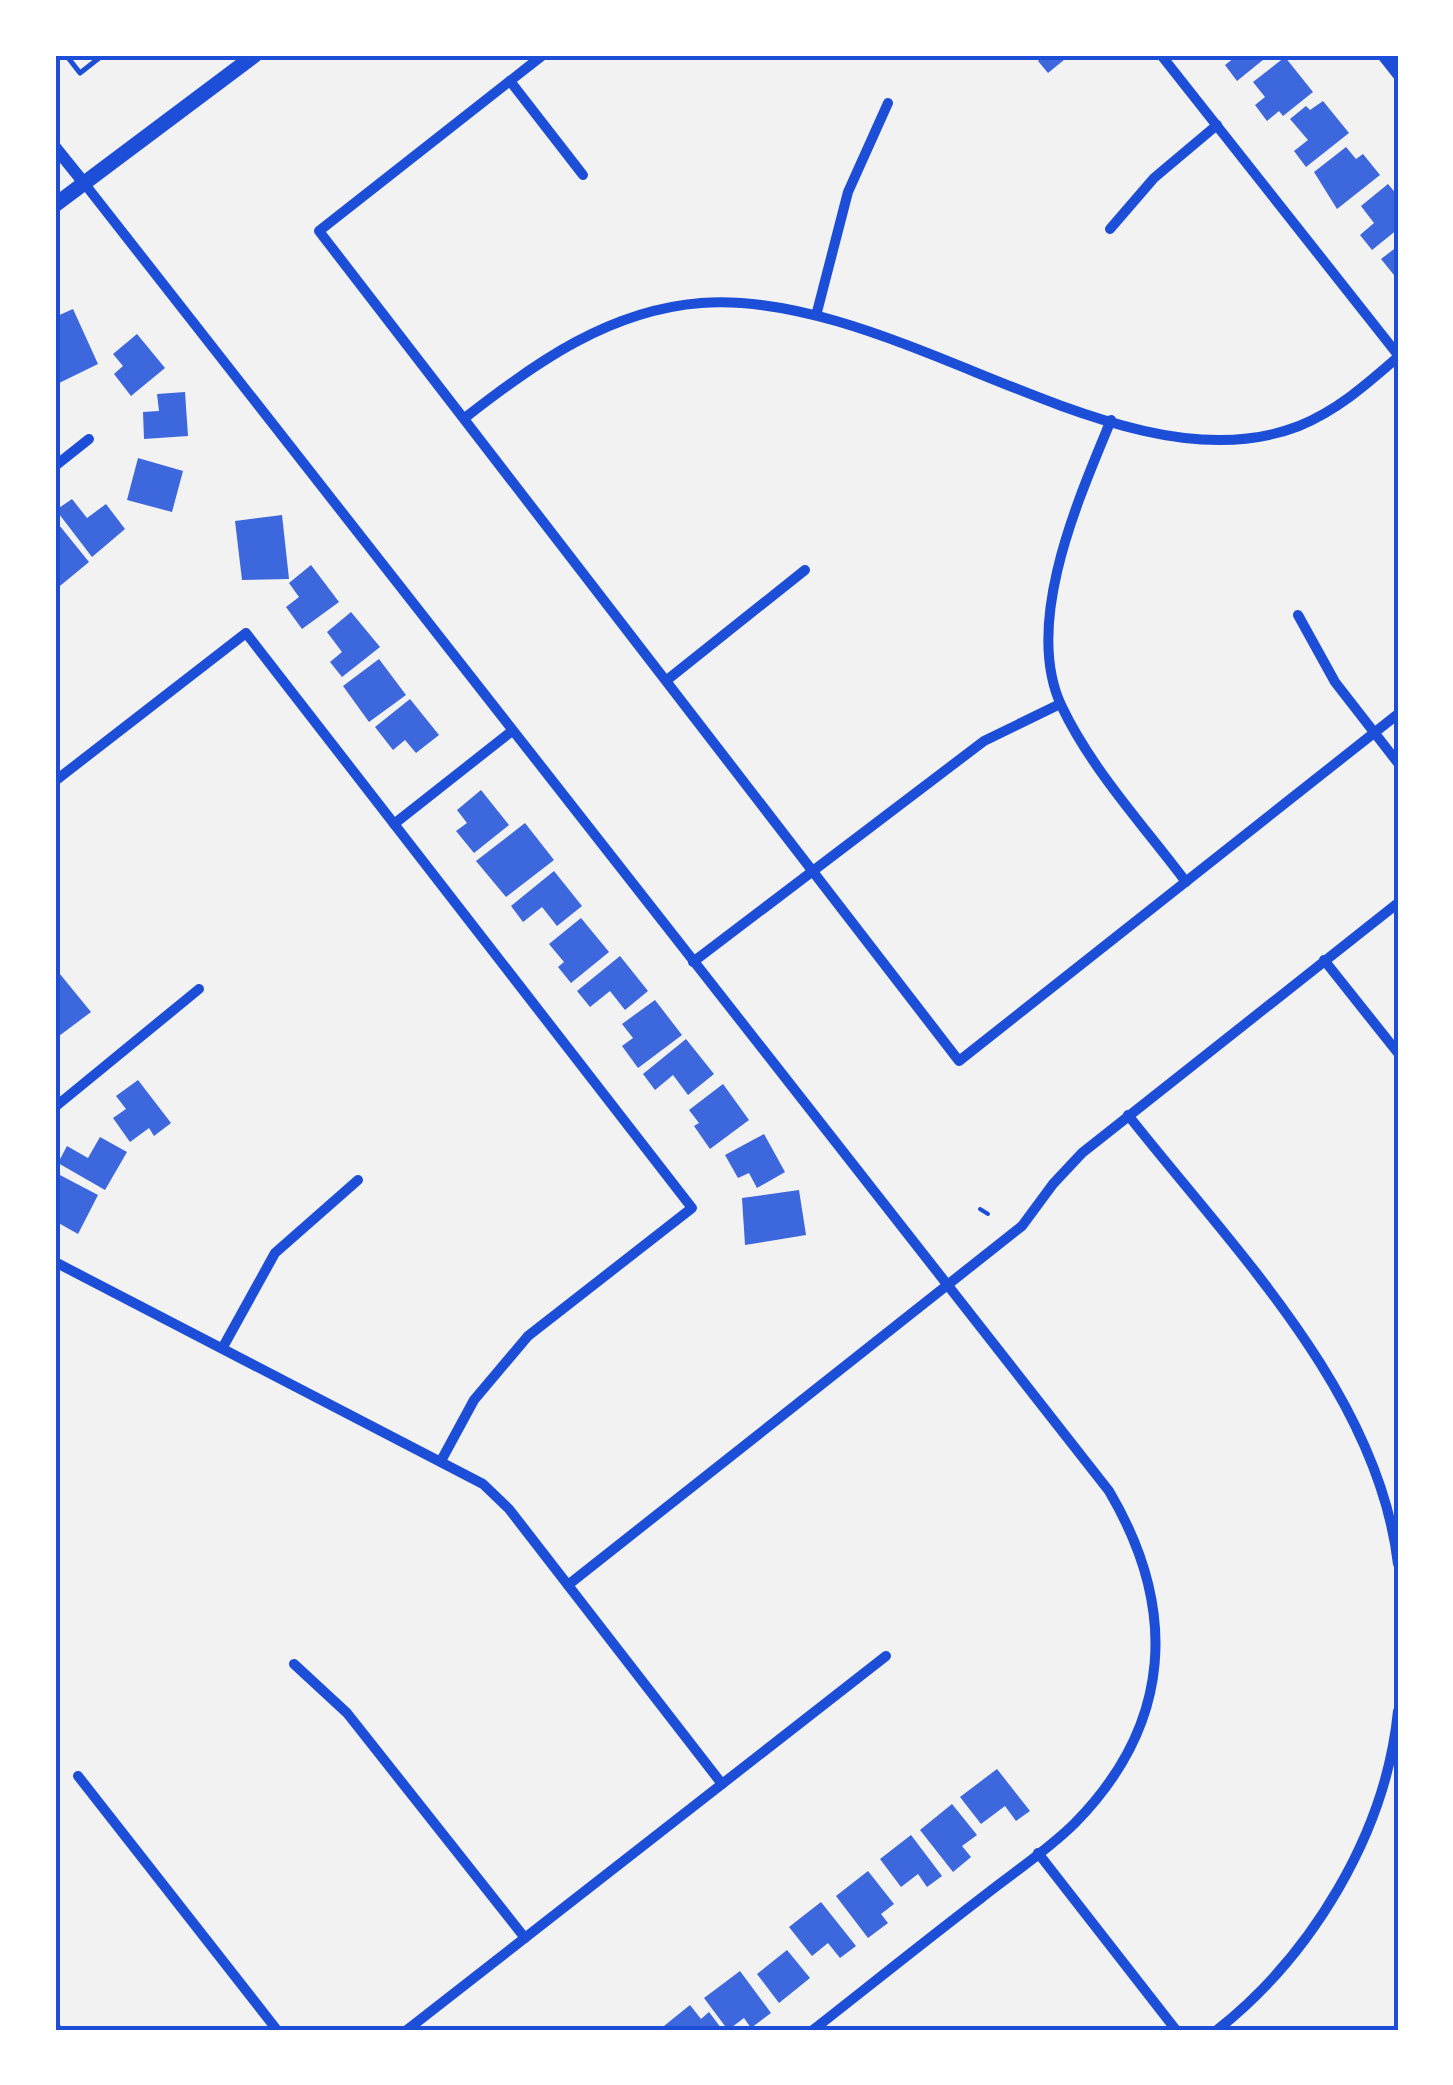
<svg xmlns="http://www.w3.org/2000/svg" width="1453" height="2085" font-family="'Titillium Web',sans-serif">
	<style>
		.building { fill: #3d67dc }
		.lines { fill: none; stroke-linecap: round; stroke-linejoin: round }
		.path { stroke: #1d4ed8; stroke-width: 4 }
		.service { stroke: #1d4ed8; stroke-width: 5 }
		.minor { stroke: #1d4ed8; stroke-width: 10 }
		.tertiary { stroke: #1d4ed8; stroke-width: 12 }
		.primary { stroke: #1d4ed8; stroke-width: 15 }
		.neatline { fill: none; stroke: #1d4ed8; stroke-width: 4 }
	</style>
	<rect width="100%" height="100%" fill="#f2f2f2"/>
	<g class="building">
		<polygon points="1045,55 1070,55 1048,73 1038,61"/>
		<polygon points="1238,55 1269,55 1237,81 1225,65"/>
		<polygon points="1285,57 1313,92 1283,116 1279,111 1267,121 1255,105 1265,97 1253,82"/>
		<polygon points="1323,101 1349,133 1306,167 1294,151 1308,140 1290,119 1306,106 1310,110"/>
		<polygon points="1346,147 1356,159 1363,154 1380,175 1337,209 1314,172"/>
		<polygon points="1388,184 1398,196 1398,229 1372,250 1360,235 1374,223 1361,206"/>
		<polygon points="1398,246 1398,280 1381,259"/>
		<polygon points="73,309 98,364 55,385 55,317"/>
		<polygon points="137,334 165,368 131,396 114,374 123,366 113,354"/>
		<polygon points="185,392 188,436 144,439 143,412 159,411 157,394"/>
		<polygon points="138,458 183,471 172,512 127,500"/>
		<polygon points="72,499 87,518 106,504 125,529 92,557 56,510"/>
		<polygon points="282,515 289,579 242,580 235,521"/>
		<polygon points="55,520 89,562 55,590"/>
		<polygon points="311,565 339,602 302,629 286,607 299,597 289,583"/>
		<polygon points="351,612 380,647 342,677 330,662 342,652 327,632"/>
		<polygon points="379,659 406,695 369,722 343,686"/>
		<polygon points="410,699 439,735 416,753 405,740 393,750 375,727"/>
		<polygon points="481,790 509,825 474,853 456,831 467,823 457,810"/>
		<polygon points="525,823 554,860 506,897 476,861"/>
		<polygon points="554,871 582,906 557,926 542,907 523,922 511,906"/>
		<polygon points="581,918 609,952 571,983 558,967 564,962 549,944"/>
		<polygon points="620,956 648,991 625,1010 610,991 590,1007 577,991"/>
		<polygon points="55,968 91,1012 55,1039"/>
		<polygon points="655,1000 682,1035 638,1068 622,1046 633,1038 622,1024"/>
		<polygon points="686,1039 714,1074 688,1095 673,1075 655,1090 643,1074"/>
		<polygon points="138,1080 171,1123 154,1136 149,1128 130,1142 113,1118 126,1109 116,1096"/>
		<polygon points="723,1084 749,1120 710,1149 694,1126 699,1123 689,1110"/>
		<polygon points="764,1134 785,1172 757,1188 749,1173 738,1178 725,1155"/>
		<polygon points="100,1137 127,1152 105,1190 58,1163 67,1146 88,1158"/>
		<polygon points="58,1174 98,1195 78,1234 55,1221"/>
		<polygon points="799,1190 806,1235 745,1245 742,1198"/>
		<polygon points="997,1769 1030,1811 1016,1821 1005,1806 981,1824 960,1797"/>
		<polygon points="952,1804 977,1835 962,1846 971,1857 953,1872 920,1830"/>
		<polygon points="911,1835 942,1876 927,1887 918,1874 901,1887 880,1859"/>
		<polygon points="868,1871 894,1904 881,1914 888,1923 868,1938 836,1896"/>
		<polygon points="821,1902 856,1946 840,1958 828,1943 812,1956 789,1927"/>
		<polygon points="787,1950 810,1978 779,2003 757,1974"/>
		<polygon points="740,1971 771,2013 751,2028 744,2018 728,2030 704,1998"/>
		<polygon points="690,2005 701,2019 709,2012 721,2028 659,2030"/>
	</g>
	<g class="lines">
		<polyline class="path" points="980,1209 988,1214"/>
		<g class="service">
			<polyline points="66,55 80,73 103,55"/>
			<polyline points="55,2023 61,2030"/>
		</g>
		<g class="minor">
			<polyline points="543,55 319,231 959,1061 1398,714"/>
			<polyline points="1161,55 1398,355"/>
			<polyline points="510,81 583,175"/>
			<path d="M84,183L1109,1491C1178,1608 1173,1723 1075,1823C1047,1851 1011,1874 980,1899C924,1942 869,1986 813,2030"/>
			<polyline points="1110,229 1154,178 1217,125"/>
			<polyline points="817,312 848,192 888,103"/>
			<path d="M466,417C536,362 610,310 701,303C898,289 1122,495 1299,426C1338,410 1367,384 1398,357"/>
			<path d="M1111,420C1079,498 1022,624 1062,707C1092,770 1144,826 1186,882"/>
			<polyline points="55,466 89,439"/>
			<polyline points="1298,615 1335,682 1398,763"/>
			<polyline points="667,680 805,570"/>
			<polyline points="55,781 246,633 692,1208 528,1336 474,1400 442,1459"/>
			<polyline points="394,824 512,731"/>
			<polyline points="1324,960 1398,1053"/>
			<polyline points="693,962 984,741 1060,704"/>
			<polyline points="55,1107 199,989"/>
			<path d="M1128,1115C1231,1246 1378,1392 1398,1564"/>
			<polyline points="55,1262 483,1484 509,1509 722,1784"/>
			<polyline points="223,1347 275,1253 358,1180"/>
			<polyline points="568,1585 1022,1226 1053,1184 1082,1153 1398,903"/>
			<polyline points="294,1664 347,1713 525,1938"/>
			<polyline points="78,1776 277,2030"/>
			<polyline points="1038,1853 1176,2030"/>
			<polyline points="407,2030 886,1656"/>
			<path d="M1217,2030C1312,1955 1386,1833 1398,1711"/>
		</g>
		<g class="tertiary">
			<polyline points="1383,55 1398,74"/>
			<polyline points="55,147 84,183"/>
		</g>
		<polyline class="primary" points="55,205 255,55"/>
	</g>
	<rect width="1453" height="2085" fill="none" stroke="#ffffff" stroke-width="115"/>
	<rect x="58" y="58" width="1338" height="1970" class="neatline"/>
</svg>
